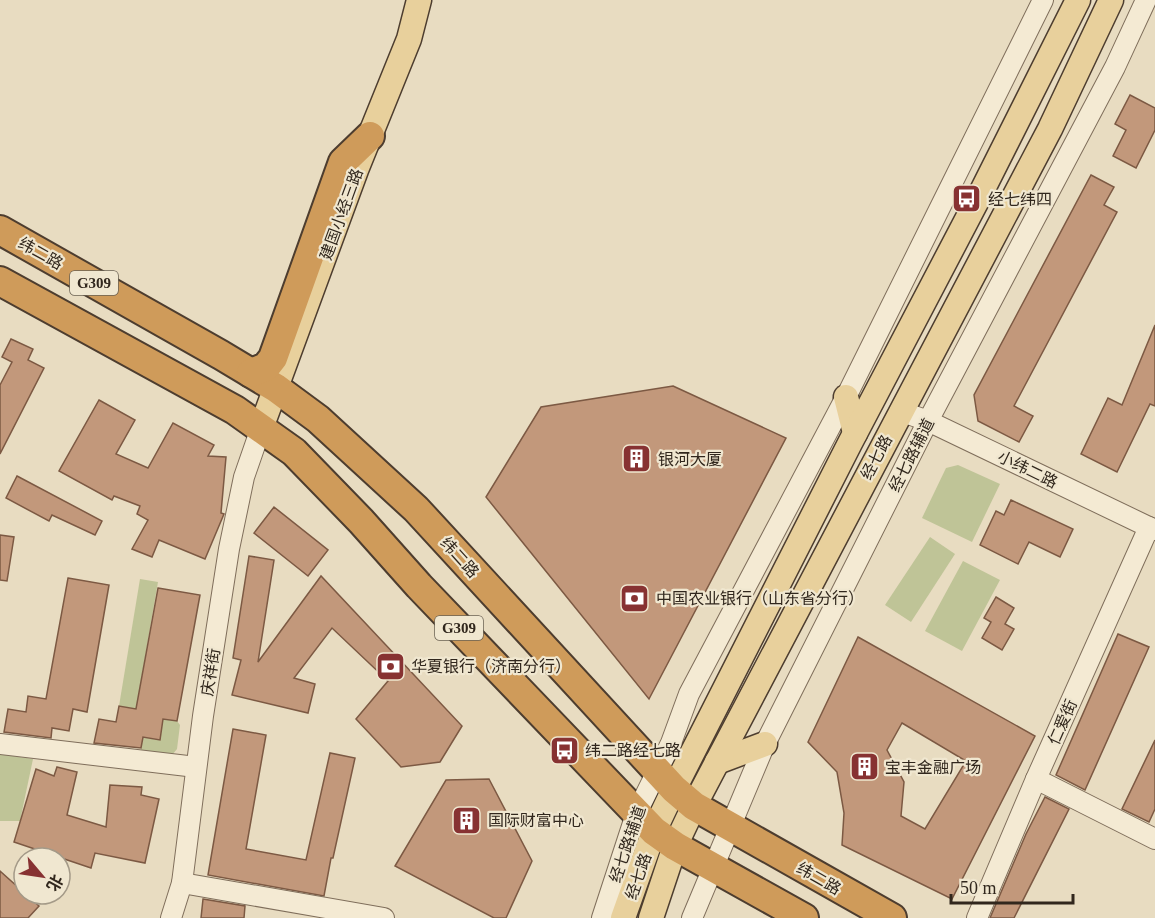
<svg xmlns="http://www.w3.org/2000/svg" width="1155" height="918" font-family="'Times New Roman','Noto Sans SC',serif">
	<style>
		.green { fill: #bfc497 }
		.building { fill: #c2987b; stroke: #7c5943; stroke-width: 1.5; fill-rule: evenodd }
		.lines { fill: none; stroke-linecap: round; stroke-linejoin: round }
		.minor-casing { stroke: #7f6e5b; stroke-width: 22 }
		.major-casing { stroke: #4d3d2f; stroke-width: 27 }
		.highway-casing { stroke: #4d3d2f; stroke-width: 32 }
		.minor { stroke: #f4ead3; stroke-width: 20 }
		.major { stroke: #e8d09c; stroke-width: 24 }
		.highway { stroke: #cf9b5a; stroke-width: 28 }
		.labels { text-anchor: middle; stroke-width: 4.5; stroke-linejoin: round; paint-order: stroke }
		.shield { fill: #f0e7d0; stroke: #6a6153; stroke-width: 1.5 }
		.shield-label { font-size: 15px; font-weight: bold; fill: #31271d }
		.poi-label { font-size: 16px; fill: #31271d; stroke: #f0e7d0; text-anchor: start }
		.street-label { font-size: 16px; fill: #31271d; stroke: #f0e7d0 }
	</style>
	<rect width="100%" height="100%" fill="#e8dcc1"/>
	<g class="green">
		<polygon points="958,465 1000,484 972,542 922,518 946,468"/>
		<polygon points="930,537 955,554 911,622 885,605"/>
		<polygon points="963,561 1000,580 962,651 925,631"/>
		<polygon points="140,579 158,582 136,709 119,706"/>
		<polygon points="163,719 177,721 180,725 177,749 172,755 140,755 143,737 159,740"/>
		<polygon points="0,754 33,759 20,821 0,821"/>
	</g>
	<g class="building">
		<polygon points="1130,95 1155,108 1155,130 1136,168 1113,156 1126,130 1115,124"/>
		<polygon points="1091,175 1114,187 1104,205 1117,212 1014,406 1033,416 1019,442 978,421 974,395"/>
		<polygon points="1155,325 1155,406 1150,404 1117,472 1081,454 1108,398 1122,405"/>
		<polygon points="11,339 33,349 28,360 44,368 0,454 0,385 12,362 2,357"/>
		<polygon points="673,386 786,438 649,699 486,497 541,407"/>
		<polygon points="99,400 135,420 116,454 148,468 173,423 214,445 208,456 226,457 221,513 224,514 205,559 159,540 152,557 132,549 148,520 137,514 140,506 114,496 112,500 59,471"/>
		<polygon points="17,476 102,521 95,535 52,515 49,521 6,498"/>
		<polygon points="1011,500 1073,529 1060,557 1029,542 1018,564 980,545 996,511 1004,515"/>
		<polygon points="274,507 328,550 308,576 254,533"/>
		<polygon points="0,535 14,537 7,581 0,580"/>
		<polygon points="249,556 274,560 258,662 321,576 462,726 440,762 401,767 356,719 388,681 332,628 294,678 315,684 308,713 232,695 241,660 233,658"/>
		<polygon points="68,578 109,585 87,712 73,709 69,731 52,728 51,738 4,732 8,709 26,712 28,696 46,699"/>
		<polygon points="158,588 200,595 177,721 163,719 160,740 143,737 141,748 94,743 99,719 116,722 119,706 136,709"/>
		<polygon points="996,597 1014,608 1005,624 1014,629 1002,650 982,638 991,622 984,618"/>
		<polygon points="1118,634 1149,647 1085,790 1056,775"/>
		<path d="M858,637L1035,736L952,899L842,845L844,813L837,772L808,742ZM902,723L966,761L925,829L901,816L904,782L887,750Z"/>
		<polygon points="233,729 266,735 246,849 306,860 330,753 355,758 333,858 331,858 324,896 208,875"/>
		<polygon points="1155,740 1155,809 1149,822 1122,809"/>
		<polygon points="57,767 77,772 67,815 106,827 110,785 142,787 141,795 159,799 145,863 95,853 91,868 14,842 36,769 54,776"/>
		<polygon points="489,779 532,861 506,918 494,918 395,866 446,780"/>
		<polygon points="1045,797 1069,809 1014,918 990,918 1026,834"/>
		<polygon points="0,871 39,906 28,918 0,918"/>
		<polygon points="203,899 245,906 244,918 201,918"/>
	</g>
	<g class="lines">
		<defs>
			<g id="minor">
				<polyline points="900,411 928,421 1155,530"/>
				<polyline points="0,744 196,767"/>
				<polyline points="1036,779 1155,839"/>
				<polyline points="182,883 384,918"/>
				<polyline points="171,918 182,883 203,716 229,549 244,477 261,428"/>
				<polyline points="602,918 636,814 671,743 689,694 846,397 1043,0"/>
				<polyline points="692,918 765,744 928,421 1115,67 1146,0"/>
				<polyline points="977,918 1036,779 1149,527"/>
			</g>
			<g id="major">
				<polyline points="846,397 855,433"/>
				<polyline points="261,428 356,170 409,39 419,0"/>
				<polyline points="717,762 765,744"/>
				<polyline points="623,918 654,831 674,789 850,443 983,189 1078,0"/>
				<polyline points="651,918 675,846 694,806 1050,129 1111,0"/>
			</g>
			<g id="highway">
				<polyline points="0,230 221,355 276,388 318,419 416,509 674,789 694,806 892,918"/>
				<polyline points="0,281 235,410 294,452 361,521 419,586 654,831 675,846 804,918"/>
				<polyline points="251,373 266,367 273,358 343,162 370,136"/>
			</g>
		</defs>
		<use href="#minor" class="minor-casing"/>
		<use href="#major" class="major-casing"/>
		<use href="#highway" class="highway-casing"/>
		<use href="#minor" class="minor"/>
		<use href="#major" class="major"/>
		<use href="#highway" class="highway"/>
	</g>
	<defs>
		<symbol id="bus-square" viewBox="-11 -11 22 22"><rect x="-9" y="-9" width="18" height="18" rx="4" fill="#873232" stroke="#f0e7d0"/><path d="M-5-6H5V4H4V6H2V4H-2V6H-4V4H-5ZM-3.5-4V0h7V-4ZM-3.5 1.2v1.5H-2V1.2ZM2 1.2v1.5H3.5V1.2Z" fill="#fff"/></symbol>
		<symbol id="building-square" viewBox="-11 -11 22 22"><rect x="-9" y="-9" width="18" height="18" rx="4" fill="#873232" stroke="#f0e7d0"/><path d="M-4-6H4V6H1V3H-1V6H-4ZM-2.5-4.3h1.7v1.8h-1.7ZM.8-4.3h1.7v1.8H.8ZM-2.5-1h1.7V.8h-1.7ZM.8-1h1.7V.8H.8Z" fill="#fff"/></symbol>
		<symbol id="bank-square" viewBox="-11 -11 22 22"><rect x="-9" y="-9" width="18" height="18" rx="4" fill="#873232" stroke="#f0e7d0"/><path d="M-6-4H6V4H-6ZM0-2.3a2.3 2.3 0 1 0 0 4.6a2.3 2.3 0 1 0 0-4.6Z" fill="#fff"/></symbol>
	</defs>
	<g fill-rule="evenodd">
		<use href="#bus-square" x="950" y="182" width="33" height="33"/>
		<use href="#building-square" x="620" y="442" width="33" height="33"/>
		<use href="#bank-square" x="618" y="582" width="33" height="33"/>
		<use href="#bank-square" x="374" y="650" width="33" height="33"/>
		<use href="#bus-square" x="548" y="734" width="33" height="33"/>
		<use href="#building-square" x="848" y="750" width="33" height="33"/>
		<use href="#building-square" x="450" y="804" width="33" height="33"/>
	</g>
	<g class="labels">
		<g class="shield">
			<rect x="70" y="271" width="48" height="24" rx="4.5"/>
			<rect x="435" y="616" width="48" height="24" rx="4.5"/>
		</g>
		<g class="shield-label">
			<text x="94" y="288">G309</text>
			<text x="459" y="633">G309</text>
		</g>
		<g class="poi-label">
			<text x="988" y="205">经七纬四</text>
			<text x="658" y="465">银河大厦</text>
			<text x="656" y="604">中国农业银行（山东省分行）</text>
			<text x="411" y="672">华夏银行（济南分行）</text>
			<text x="585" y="756">纬二路经七路</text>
			<text x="885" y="773">宝丰金融广场</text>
			<text x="488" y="826">国际财富中心</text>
		</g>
		<g class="street-label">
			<text transform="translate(341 214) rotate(-70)" y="6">建国小经三路</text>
			<text transform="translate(41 253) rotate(29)" y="6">纬二路</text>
			<text transform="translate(911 455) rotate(-63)" y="6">经七路辅道</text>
			<text transform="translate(876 457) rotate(-62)" y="6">经七路</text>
			<text transform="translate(1028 469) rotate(26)" y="6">小纬二路</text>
			<text transform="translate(460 557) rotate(48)" y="6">纬二路</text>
			<text transform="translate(210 672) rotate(-81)" y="6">庆祥街</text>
			<text transform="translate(1062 722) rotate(-66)" y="6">仁爱街</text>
			<text transform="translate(627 844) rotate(-71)" y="6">经七路辅道</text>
			<text transform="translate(638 876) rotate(-71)" y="6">经七路</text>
			<text transform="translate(819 878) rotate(30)" y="6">纬二路</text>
		</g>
	</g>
	<g transform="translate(42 876) rotate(119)"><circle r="28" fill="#f0e7d0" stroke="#a49a88" stroke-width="1.5"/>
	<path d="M0-4.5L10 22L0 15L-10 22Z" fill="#873232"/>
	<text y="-9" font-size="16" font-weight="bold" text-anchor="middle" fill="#31271d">北</text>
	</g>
	<path d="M951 894v9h122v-9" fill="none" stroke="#31271d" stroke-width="3"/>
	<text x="960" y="894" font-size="18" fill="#31271d" stroke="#f0e7d0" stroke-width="4.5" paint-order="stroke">50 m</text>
</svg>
